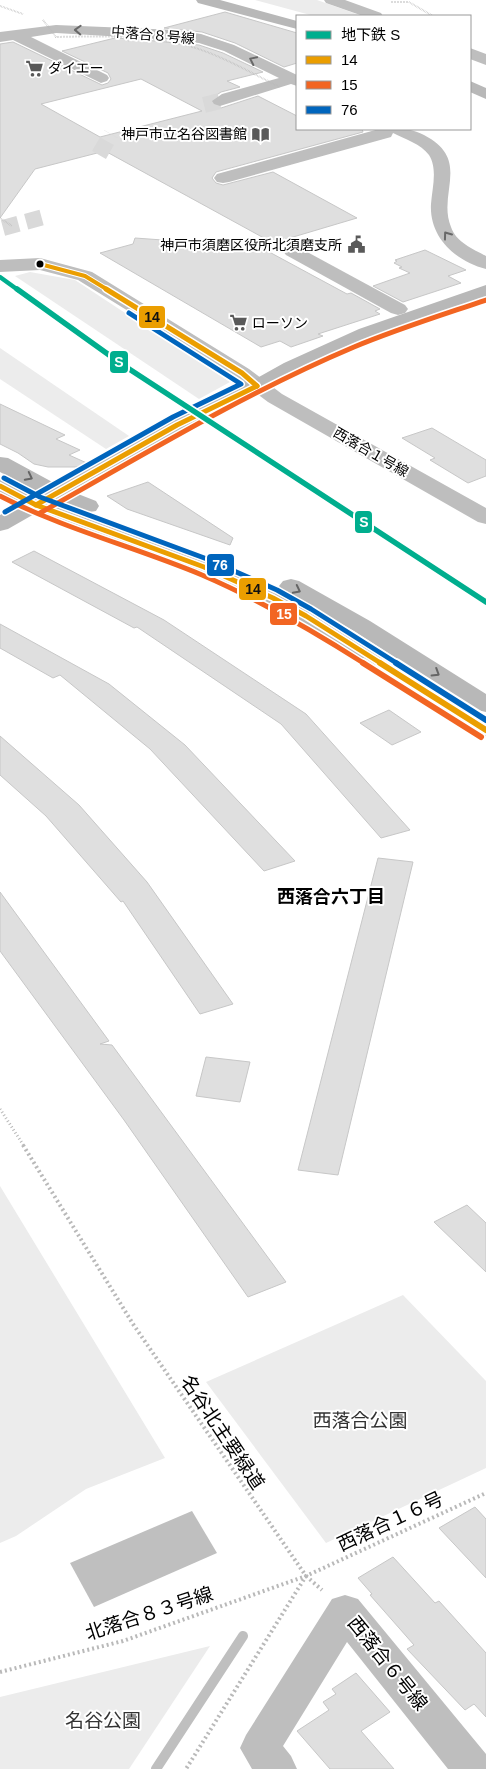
<svg xmlns="http://www.w3.org/2000/svg" width="486" height="1769" font-family="Arial,'Noto Sans JP',sans-serif">
	<style>
		.green { fill: #ececec }
		.water { fill: #bfbfbf }
		.lines { fill: none; stroke-linecap: round; stroke-linejoin: round }
		.stream { stroke: #bfbfbf; stroke-width: 10 }
		.building { fill: #dfdfdf; stroke: #c7c7c7; fill-rule: evenodd }
		.street-tunnel { stroke: #d9d9d9; stroke-width: 16; stroke-dasharray: 16 8; stroke-linecap: butt }
		.path-far2 { stroke: #b9b9b9; stroke-width: 2; stroke-dasharray: 0.5 1; stroke-linecap: butt }
		.path-far1 { stroke: #b9b9b9; stroke-width: 3; stroke-dasharray: 1 2.5; stroke-linecap: butt }
		.path { stroke: #b9b9b9; stroke-width: 4; stroke-dasharray: 2 3; stroke-linecap: butt }
		.street { fill: #bebebe; fill-rule: evenodd }
		.secondary { fill: #b8b8b8; fill-rule: evenodd }
		.path-bridge { stroke: #b9b9b9; stroke-width: 2; stroke-dasharray: 0.5 1; stroke-linecap: butt }
		.bus-1-far2-casing { stroke: #fff; stroke-width: 6 }
		.bus-1-far1-casing { stroke: #fff; stroke-width: 8 }
		.bus-1-casing { stroke: #fff; stroke-width: 10 }
		.bus-2-far1-casing { stroke: #fff; stroke-width: 8 }
		.bus-2-casing { stroke: #fff; stroke-width: 10 }
		.bus-3-far1-casing { stroke: #fff; stroke-width: 8 }
		.bus-3-casing { stroke: #fff; stroke-width: 10 }
		.bus-1-far2 { stroke: #eb9e00; stroke-width: 4 }
		.bus-1-far1 { stroke: #eb9e00; stroke-width: 5 }
		.bus-1 { stroke: #eb9e00; stroke-width: 6 }
		.bus-2-far1 { stroke: #f26522; stroke-width: 5 }
		.bus-2 { stroke: #f26522; stroke-width: 6 }
		.bus-3-far1 { stroke: #0065bd; stroke-width: 5 }
		.bus-3 { stroke: #0065bd; stroke-width: 6 }
		.metro-1-far1-casing { stroke: #fff; stroke-width: 7 }
		.metro-1-casing { stroke: #fff; stroke-width: 9 }
		.metro-1-far1 { stroke: #00ae8e; stroke-width: 4.5 }
		.metro-1 { stroke: #00ae8e; stroke-width: 5.5 }
		.oneway { stroke: #686868 }
		.oneway2 { stroke: #656565 }
		.bus-dot { fill: #000; stroke: #fff; stroke-width: 2 }
		.labels { text-anchor: middle; stroke-width: 4; stroke-linejoin: round; paint-order: stroke }
		.far-street-label { font-size: 14px; fill: #000; stroke: #fff }
		.far-poi-label { font-size: 14px; fill: #000; stroke: #fff; text-anchor: start }
		.neighbourhood-label { font-size: 18px; font-weight: bold; fill: #000; stroke: #fff }
		.near-park-label { font-size: 19px; fill: #333; stroke: #fff }
		.near-street-label { font-size: 19px; fill: #000; stroke: #fff }
		.line-badge { stroke: #fff; stroke-width: 2 }
		.badge-label { font-size: 14px; text-anchor: middle; font-weight: bold; fill: #fff }
		.pale-badge-label { font-size: 14px; text-anchor: middle; font-weight: bold; fill: #111 }
	</style>
	<rect width="100%" height="100%" fill="#fff"/>
	<g class="green">
		<polygon points="255,0 317,0 362,16 314,16"/>
		<polygon points="30,272 75,280 230,382 199,399 15,276"/>
		<polygon points="0,348 129,436 106,449 0,379"/>
		<polygon points="0,1186 165,1458 86,1489 16,1536 0,1543"/>
		<polygon points="403,1295 486,1381 486,1468 326,1543 206,1382"/>
		<polygon points="210,1646 129,1769 0,1769 0,1697"/>
	</g>
	<polygon class="water" points="192,1511 217,1553 94,1607 70,1563"/>
	<g class="lines">
		<polyline class="stream" points="156,1769 243,1636"/>
	</g>
	<g class="building">
		<polygon points="225,12 297,33 297,63 284,67 235,43 202,32 164,28"/>
		<path d="M115,38L129,39L128,41L133,39L199,45L223,53L263,72L227,81L240,87L221,92L211,99L213,106L221,108L258,96L297,116V129H362L363,132L216,172L212,178L216,183L223,185L273,172L357,218L273,243L105,151L35,169L0,218V44L13,42L102,85L108,83L111,79L108,73L62,51ZM141,79L202,111L100,137L41,104Z"/>
		<polygon points="135,238 260,247 347,294 351,293 380,309 375,311 380,314 318,334 323,336 291,347 280,341 261,347 100,253 133,244"/>
		<polygon points="425,250 466,270 448,276 461,283 403,302 373,286 410,273 399,268 402,267 394,263 397,261 395,260"/>
		<polygon points="0,404 65,435 56,439 80,450 69,455 89,464 83,467 48,467 34,464 18,453 0,444"/>
		<polygon points="432,428 486,460 486,476 468,483 430,460 435,458 402,438"/>
		<polygon points="148,482 233,538 230,545 127,509 107,496"/>
		<polygon points="34,551 164,620 306,714 410,830 381,838 281,724 137,627 134,628 12,562"/>
		<polygon points="0,624 109,684 185,745 295,861 264,871 150,749 60,675 53,678 0,648"/>
		<polygon points="389,710 421,732 392,745 360,723"/>
		<polygon points="0,736 79,805 147,882 233,1004 200,1014 123,901 121,902 46,816 0,775"/>
		<polygon points="378,858 413,862 338,1175 298,1170"/>
		<polygon points="0,892 109,1041 100,1044 112,1045 286,1282 248,1297 124,1120 0,951"/>
		<polygon points="206,1057 250,1062 240,1102 196,1096"/>
		<polygon points="467,1205 486,1223 486,1272 434,1222"/>
		<polygon points="475,1507 486,1519 486,1578 439,1528"/>
		<polygon points="393,1557 435,1603 439,1601 486,1653 486,1717 474,1704 465,1710 407,1649 414,1645 370,1595 372,1594 358,1578"/>
		<polygon points="356,1673 390,1712 361,1731 394,1769 330,1769 297,1731 329,1710 323,1702 336,1694 332,1689"/>
	</g>
	<g class="lines">
		<g class="street-tunnel">
			<polyline points="204,105 220,101"/>
			<polyline points="99,155 111,134"/>
			<polyline points="3,228 47,216"/>
		</g>
		<g class="path-far2">
			<polyline points="391,2 409,2 433,16"/>
			<polyline points="0,6 23,14"/>
			<polyline points="0,218 12,226"/>
		</g>
		<polyline class="path-far1" points="0,1109 24,1146"/>
		<g class="path">
			<polyline points="23,1145 133,1324 306,1576 186,1769"/>
			<polyline points="306,1576 322,1590"/>
			<polyline points="0,1672 123,1641 306,1576 486,1493"/>
		</g>
		<g class="street">
			<polygon points="324,0 345,0 381,13 383,16 363,16 326,3"/>
			<polygon points="56,25 176,30 201,34 234,45 297,75 297,86 291,84 220,106 214,104 212,101 222,94 279,78 224,51 199,43 176,40 56,33 31,37 107,75 109,78 107,81 101,83 13,40 0,42 0,32"/>
			<polygon points="470,48 486,54 486,65 470,59"/>
			<path d="M379,129C394,127 410,128 424,135C472,160 437,193 451,227C456,242 473,249 486,256V269C455,261 429,237 431,204C432,189 438,169 429,155C421,144 405,139 393,133L391,137L229,182L223,183L217,182L214,178L217,174Z"/>
			<polygon points="292,246 298,247 405,305 408,309 405,313 398,315 391,313 286,255 283,251 286,247"/>
			<polygon points="40,258 92,272 249,369 282,394 486,508 486,524 478,522 268,402 235,377 78,280 40,270 0,272 0,260"/>
			<polygon points="345,1595 358,1599 486,1754 486,1769 448,1769 347,1642 283,1746 291,1756 297,1769 252,1769 240,1748 246,1735 332,1599"/>
		</g>
		<g class="secondary">
			<polygon points="196,0 220,0 297,21 297,29 198,3"/>
			<polygon points="470,81 486,88 486,99 470,92"/>
			<path d="M486,285V297L373,337L298,371L264,390L184,429L73,492L96,501L99,506L96,511C82,514 70,506 57,501L53,504L212,562L281,593L314,611L486,719V738L477,735L298,621L265,603L196,572L36,513L8,529L0,531V515L19,505L0,495V479L35,496L40,493L0,472V457L8,458L56,484L170,421L250,382L284,363L359,329Z"/>
			<polygon points="291,579 299,581 370,621 486,694 486,712 477,710 354,631 283,591 279,586 283,581"/>
		</g>
		<path class="path-bridge" d="M43,20L56,37C100,36 147,35 189,46C221,55 251,73 280,87"/>
		<defs>
			<polyline id="bus-1-far2" points="40,264 85,276 108,290"/>
			<g id="bus-1-far1">
				<polyline points="106,289 242,373 257,386"/>
				<polyline points="0,486 36,505 204,567 273,598 306,616 382,664"/>
				<polyline points="36,505 177,425 257,386"/>
			</g>
			<polyline id="bus-1" points="380,663 486,730"/>
			<g id="bus-2-far1">
				<path d="M0,496C64,529 135,547 202,575C260,600 312,630 365,664"/>
				<path d="M40,513C143,455 245,393 354,347C397,329 442,315 486,300"/>
			</g>
			<polyline id="bus-2" points="363,663 481,737"/>
			<g id="bus-3-far1">
				<polyline points="4,478 40,497 207,559 277,590 311,609 398,664"/>
				<polyline points="5,512 173,417 241,384 129,313"/>
			</g>
			<polyline id="bus-3" points="396,663 486,720"/>
		</defs>
		<use href="#bus-1-far2" class="bus-1-far2-casing"/>
		<use href="#bus-1-far1" class="bus-1-far1-casing"/>
		<use href="#bus-1" class="bus-1-casing"/>
		<use href="#bus-2-far1" class="bus-2-far1-casing"/>
		<use href="#bus-2" class="bus-2-casing"/>
		<use href="#bus-3-far1" class="bus-3-far1-casing"/>
		<use href="#bus-3" class="bus-3-casing"/>
		<use href="#bus-1-far2" class="bus-1-far2"/>
		<use href="#bus-1-far1" class="bus-1-far1"/>
		<use href="#bus-1" class="bus-1"/>
		<use href="#bus-2-far1" class="bus-2-far1"/>
		<use href="#bus-2" class="bus-2"/>
		<use href="#bus-3-far1" class="bus-3-far1"/>
		<use href="#bus-3" class="bus-3"/>
		<defs>
			<polyline id="metro-1-far1" points="0,277 18,290"/>
			<polyline id="metro-1" points="17,289 123,365 486,602"/>
		</defs>
		<use href="#metro-1-far1" class="metro-1-far1-casing"/>
		<use href="#metro-1" class="metro-1-casing"/>
		<use href="#metro-1-far1" class="metro-1-far1"/>
		<use href="#metro-1" class="metro-1"/>
	</g>
	<defs><path id="oneway-chevron" d="M-2-3.5L2.5 0L-2 3.5" fill="none" stroke-width="1.6" stroke-linecap="round" stroke-linejoin="round" transform="scale(1.25)"/></defs>
	<g class="oneway">
		<use href="#oneway-chevron" transform="translate(78 30) rotate(-178)"/>
		<use href="#oneway-chevron" transform="translate(253 60) rotate(-154)"/>
		<use href="#oneway-chevron" transform="translate(447 235) rotate(-126)"/>
	</g>
	<g class="oneway2">
		<use href="#oneway-chevron" transform="translate(29 477) rotate(27)"/>
		<use href="#oneway-chevron" transform="translate(297 590) rotate(27)"/>
		<use href="#oneway-chevron" transform="translate(436 673) rotate(32)"/>
	</g>
	<defs>
		<symbol id="supermarket-bare" viewBox="-9 -9 18 18"><path d="M-6-5.5h2.5l.6 2H6L4.5 2H-2.5L-4.4-4H-6ZM-1.5 3.2a1.3 1.3 0 1 0 .1 0ZM3 3.2a1.3 1.3 0 1 0 .1 0Z" fill="#595959" stroke="#fff" stroke-width="2.5" paint-order="stroke"/></symbol>
		<symbol id="library-bare" viewBox="-9 -9 18 18"><path d="M-6-4Q-3-5.5-.7-3.5V5Q-3 3-6 4ZM6-4Q3-5.5 .7-3.5V5Q3 3 6 4Z" fill="#595959" stroke="#fff" stroke-width="2.5" paint-order="stroke"/></symbol>
		<symbol id="civic-bare" viewBox="-9 -9 18 18"><path d="M-.6-6.5H3V-4.5H.6V-3L4-1V1h2V6H-6V1h2V-1L-.6-3ZM-1.2 2.5V6h2.4V2.5Z" fill="#595959" stroke="#fff" stroke-width="2.5" paint-order="stroke"/></symbol>
	</defs>
	<g fill-rule="evenodd">
		<use href="#supermarket-bare" x="22" y="56" width="25" height="25"/>
		<use href="#library-bare" x="248" y="122" width="25" height="25"/>
		<use href="#civic-bare" x="344" y="232" width="25" height="25"/>
		<use href="#supermarket-bare" x="226" y="310" width="25" height="25"/>
	</g>
	<circle class="bus-dot" cx="40" cy="264" r="4.5"/>
	<g class="labels">
		<g class="far-street-label">
			<text transform="translate(153 35) rotate(5)" y="5">中落合８号線</text>
			<text transform="translate(371 452) rotate(30)" y="5">西落合１号線</text>
		</g>
		<g class="far-poi-label">
			<text x="48" y="73">ダイエー</text>
			<text x="247" y="139" text-anchor="end">神戸市立名谷図書館</text>
			<text x="342" y="250" text-anchor="end">神戸市須磨区役所北須磨支所</text>
			<text x="252" y="328">ローソン</text>
		</g>
		<g class="neighbourhood-label">
			<text x="331" y="903">西落合六丁目</text>
		</g>
		<g class="near-park-label">
			<text x="360" y="1427">西落合公園</text>
			<text x="103" y="1727">名谷公園</text>
		</g>
		<g class="near-street-label">
			<text transform="translate(223 1432) rotate(56)" y="7">名谷北主要緑道</text>
			<text transform="translate(390 1521) rotate(-25)" y="7">西落合１６号</text>
			<text transform="translate(149 1613) rotate(-18)" y="7">北落合８３号線</text>
			<text transform="translate(388 1663) rotate(51)" y="7">西落合６号線</text>
		</g>
	</g>
	<g class="line-badge">
		<rect x="138" y="305" width="28" height="24" rx="5" fill="#eb9e00"/>
		<rect x="109" y="350" width="20" height="24" rx="5" fill="#00ae8e"/>
		<rect x="354" y="510" width="19" height="24" rx="5" fill="#00ae8e"/>
		<rect x="206" y="553" width="29" height="24" rx="5" fill="#0065bd"/>
		<rect x="238" y="577" width="29" height="24" rx="5" fill="#eb9e00"/>
		<rect x="269" y="602" width="29" height="24" rx="5" fill="#f26522"/>
	</g>
	<g class="badge-label">
		<text x="119" y="367">S</text>
		<text x="364" y="527">S</text>
		<text x="220" y="570">76</text>
		<text x="284" y="619">15</text>
	</g>
	<g class="pale-badge-label">
		<text x="152" y="322">14</text>
		<text x="253" y="594">14</text>
	</g>
	<rect x="296" y="15" width="175" height="115" fill="#ffffff" stroke="#999999"/>
	<rect x="306" y="31" width="25" height="8" fill="#00ae8e" stroke="#999999"/>
	<text x="341" y="40" font-size="15" fill="#000000">地下鉄 S</text>
	<rect x="306" y="56" width="25" height="8" fill="#eb9e00" stroke="#999999"/>
	<text x="341" y="65" font-size="15" fill="#000000">14</text>
	<rect x="306" y="81" width="25" height="8" fill="#f26522" stroke="#999999"/>
	<text x="341" y="90" font-size="15" fill="#000000">15</text>
	<rect x="306" y="106" width="25" height="8" fill="#0065bd" stroke="#999999"/>
	<text x="341" y="115" font-size="15" fill="#000000">76</text>
</svg>
